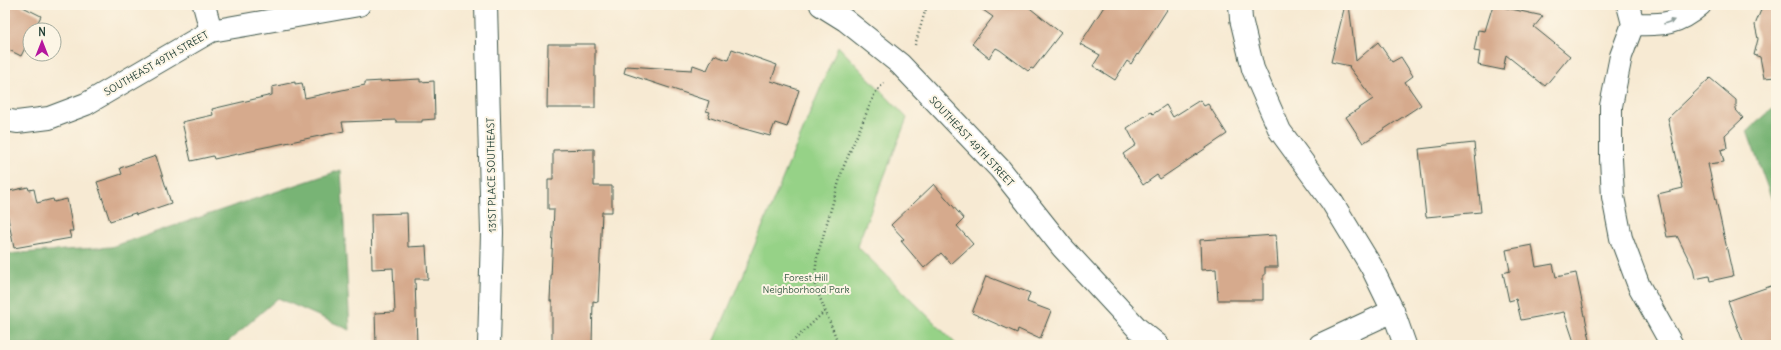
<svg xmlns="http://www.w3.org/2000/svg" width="1781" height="350" font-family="Delius,sans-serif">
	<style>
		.green { fill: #96d287; stroke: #5a885e }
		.forest { fill: #78b474; stroke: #4c7854 }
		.building { fill: #d6aa8d }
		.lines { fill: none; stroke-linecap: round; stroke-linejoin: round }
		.minor-casing { stroke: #3f574c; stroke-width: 24 }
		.path { stroke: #3f574c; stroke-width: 2.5; stroke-dasharray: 1 3; stroke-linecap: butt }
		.minor { stroke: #fff; stroke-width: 22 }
		.oneway { fill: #8f9e9a }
		.labels { text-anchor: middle; stroke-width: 4; stroke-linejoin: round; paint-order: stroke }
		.street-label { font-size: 10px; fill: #1f3d34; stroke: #fcf5e5 }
		.park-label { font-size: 10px; fill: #375b45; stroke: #fcf5e5 }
	</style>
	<rect width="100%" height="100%" fill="#fcf5e5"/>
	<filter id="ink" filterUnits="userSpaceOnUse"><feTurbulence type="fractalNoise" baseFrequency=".025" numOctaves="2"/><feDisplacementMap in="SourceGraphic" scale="8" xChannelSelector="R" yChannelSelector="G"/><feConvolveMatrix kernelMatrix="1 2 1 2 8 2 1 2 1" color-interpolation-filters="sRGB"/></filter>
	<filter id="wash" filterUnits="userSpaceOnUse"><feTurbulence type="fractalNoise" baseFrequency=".012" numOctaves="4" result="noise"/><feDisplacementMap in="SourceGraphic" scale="16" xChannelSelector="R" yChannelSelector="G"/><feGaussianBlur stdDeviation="0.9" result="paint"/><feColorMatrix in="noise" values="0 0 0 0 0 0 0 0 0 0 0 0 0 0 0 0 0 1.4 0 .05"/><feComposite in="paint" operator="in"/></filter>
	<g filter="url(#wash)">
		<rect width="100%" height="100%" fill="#f7ead3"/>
		<polygon class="green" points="838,46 907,118 857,246 957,345 713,345"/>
		<g class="forest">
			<polygon points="1776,106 1776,211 1747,131"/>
			<polygon points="341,170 350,330 278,298 224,345 5,345 5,254 111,247"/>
		</g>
		<g id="blocks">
			<g class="building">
				<polygon points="5,5 19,5 41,16 34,30 30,30 30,38 21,56 5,48"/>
				<polygon points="976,5 1026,5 1061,33 1033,69 1031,68 1028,71 1000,50 996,48 989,58 972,44 993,17"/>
				<polygon points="1105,5 1170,5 1138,55 1137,54 1131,64 1127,61 1115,80 1093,66 1100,55 1080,44"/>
				<polygon points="1345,5 1349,5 1356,61 1378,42 1392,62 1401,57 1413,76 1405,82 1421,105 1363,143 1346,117 1373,99 1349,67 1350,66 1331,62"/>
				<polygon points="1493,5 1543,16 1534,27 1570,56 1545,86 1506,55 1503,70 1478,65 1480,52 1474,51 1478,30 1485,31"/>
				<polygon points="1763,5 1776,5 1776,77 1764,78 1760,57 1754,55 1758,39 1755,25"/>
				<polygon points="548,44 595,44 595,108 547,108"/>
				<polygon points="732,49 777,65 771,81 799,90 787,127 775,123 770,136 741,128 708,117 710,112 706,111 709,101 624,73 626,66 692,70 693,65 707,70 714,55 728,60"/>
				<polygon points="1710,78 1736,100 1736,110 1743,118 1725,135 1727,148 1721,150 1724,162 1708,164 1733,276 1710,281 1709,276 1695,279 1693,268 1677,236 1667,237 1658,194 1683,188 1668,118"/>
				<polygon points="420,79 420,82 434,81 435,119 422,120 422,122 396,122 396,120 342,122 344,131 256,149 256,150 214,159 213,156 191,161 182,122 213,115 212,109 272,95 272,87 295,82 295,84 302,83 305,98 365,85 365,82"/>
				<polygon points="1200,100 1204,106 1208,104 1227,134 1160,179 1157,175 1143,185 1123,154 1136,145 1127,128 1151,112 1153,114 1166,105 1173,117"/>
				<polygon points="1474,143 1481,212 1426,217 1419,149"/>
				<polygon points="594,149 594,186 612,186 612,212 602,212 598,302 593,301 592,345 552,345 552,301 550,301 554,209 548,209 548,179 553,179 553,150"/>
				<polygon points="156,156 171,203 136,215 135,213 110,221 97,182 122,174 120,168"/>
				<polygon points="934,184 964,219 957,226 973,244 951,264 941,253 924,268 901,241 904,239 891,225"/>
				<polygon points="28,187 29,190 34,189 37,203 53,199 54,202 67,199 73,231 69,231 71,238 14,248 5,203 5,192"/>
				<polygon points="407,213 408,247 426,246 428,279 415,279 417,345 376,345 375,313 395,312 393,268 372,269 371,214"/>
				<polygon points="1276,235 1278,267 1265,267 1265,275 1263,275 1263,300 1218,300 1216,269 1201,270 1200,240"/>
				<polygon points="1532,245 1536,267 1553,264 1556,277 1576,273 1591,345 1575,345 1564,312 1521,320 1516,299 1509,301 1503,273 1510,271 1506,250"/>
				<polygon points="986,276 1030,293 1027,302 1051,311 1040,339 1018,329 1017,333 972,313"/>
				<polygon points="1771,286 1776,301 1776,345 1744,345 1728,301"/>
			</g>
		</g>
	</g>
	<g filter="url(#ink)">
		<use href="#blocks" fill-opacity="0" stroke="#3f574c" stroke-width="1"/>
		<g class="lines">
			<defs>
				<g id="minor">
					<polyline points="204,5 211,31"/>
					<polyline points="486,5 492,233 489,345"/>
					<polyline points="821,5 845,20 900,64 1000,169 1062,247 1137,328 1158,345"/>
					<polyline points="1240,5 1241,19 1253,69 1280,131 1332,202 1371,266 1393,311 1405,345"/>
					<polyline points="1628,5 1633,24 1621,56 1611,106 1611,159 1613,197 1621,238 1639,286 1672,345"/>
					<path d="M1633,24C1663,25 1677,25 1700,5"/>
					<polyline points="5,120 17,122 49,118 86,104 211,31 359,5"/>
					<polyline points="1320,345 1393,311"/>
				</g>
			</defs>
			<use href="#minor" class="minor-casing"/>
			<g class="path">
				<polyline points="915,45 927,5"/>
				<polyline points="789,345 826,310"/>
				<polyline points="839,345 814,283 817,257 843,168 875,93 884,83"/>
			</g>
			<use href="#minor" class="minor"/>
		</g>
		<defs><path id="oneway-solid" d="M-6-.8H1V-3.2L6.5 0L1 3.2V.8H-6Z"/></defs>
		<use class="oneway" href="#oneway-solid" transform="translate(1669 22) rotate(-20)"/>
	</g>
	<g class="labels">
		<g class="street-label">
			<text transform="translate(156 63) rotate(-30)" y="4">SOUTHEAST 49TH STREET</text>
			<text transform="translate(972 141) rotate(47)" y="4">SOUTHEAST 49TH STREET</text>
			<text transform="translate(491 175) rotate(-91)" y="4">131ST PLACE SOUTHEAST</text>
		</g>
		<g class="park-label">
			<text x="806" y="281">Forest Hill<tspan x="806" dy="12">Neighborhood Park</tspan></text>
		</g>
	</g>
	<rect width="1781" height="350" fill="none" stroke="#fcf5e5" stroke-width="20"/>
	<g transform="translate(42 42)"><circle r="19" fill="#fcf5e5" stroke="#a4ab9e"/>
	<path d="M0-3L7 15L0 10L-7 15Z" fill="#b5179e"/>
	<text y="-6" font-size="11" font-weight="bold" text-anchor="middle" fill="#1f3d34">N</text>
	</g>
</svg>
